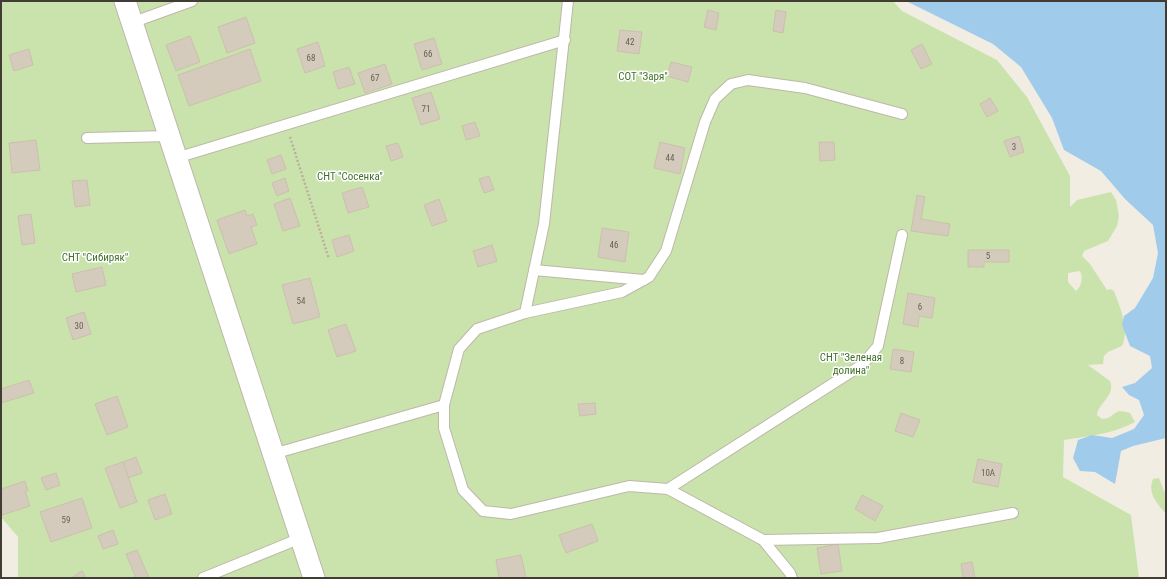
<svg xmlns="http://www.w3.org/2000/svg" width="1167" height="579" font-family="'Roboto Condensed',sans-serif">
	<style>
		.green { fill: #cae3ad; fill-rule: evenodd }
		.water { fill: #a1cbeb }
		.building { fill: #d4cbbc; stroke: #ccc0ad }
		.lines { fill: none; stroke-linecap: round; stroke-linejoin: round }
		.lane-casing { stroke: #beb7a9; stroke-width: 12 }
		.street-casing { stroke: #beb7a9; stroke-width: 23 }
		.path { stroke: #bcb098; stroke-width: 2.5; stroke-dasharray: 2 2; stroke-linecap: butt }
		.lane { stroke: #fff; stroke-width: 10 }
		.street { stroke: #fff; stroke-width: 21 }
		.labels { text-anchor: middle; stroke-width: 3; stroke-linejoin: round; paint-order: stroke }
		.number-label { font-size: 9px; fill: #666056 }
		.park-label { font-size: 11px; fill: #43702b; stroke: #fff }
	</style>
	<rect width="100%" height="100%" fill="#f1ede3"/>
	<g class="green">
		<path d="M1,1H893L902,11L997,60L1027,97L1070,176V207L1077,200L1111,192L1116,200L1119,216L1117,226L1108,241L1084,251L1082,256L1090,264L1107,290L1111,289L1114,291C1120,307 1130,330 1122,346L1108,352L1104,356L1103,364L1088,365L1110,381C1116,396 1098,403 1097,415L1102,419C1116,419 1111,407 1130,413L1135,422C1113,434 1089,436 1064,440L1063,477L1131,515L1139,578H18V537L1,517ZM1080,271C1083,277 1082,286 1076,291L1068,282V273Z"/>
		<path d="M1159,478L1166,496V514C1157,503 1147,493 1153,479Z"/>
	</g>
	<polygon class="water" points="906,1 1166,1 1166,438 1133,446 1121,451 1115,484 1095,472 1080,471 1073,458 1078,440 1092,435 1112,438 1134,429 1144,415 1139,400 1129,395 1122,387 1135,383 1152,368 1150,356 1130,346 1122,325 1124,316 1135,308 1153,278 1158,253 1153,225 1125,199 1101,171 1064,150 1052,118 1021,67 993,44"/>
	<g class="building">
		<polygon points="708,10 719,13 716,30 704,27"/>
		<polygon points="776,10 786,12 783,33 773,31"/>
		<polygon points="246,17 255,43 227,53 218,27"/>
		<polygon points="620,30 642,32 639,54 617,51"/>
		<polygon points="190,36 200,62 176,71 166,45"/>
		<polygon points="434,38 442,64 422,70 414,44"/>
		<polygon points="318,42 325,66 305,73 297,49"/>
		<polygon points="922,44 932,64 921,69 911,50"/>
		<polygon points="29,49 33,65 14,71 9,55"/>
		<polygon points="250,49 261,81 189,106 178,75"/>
		<polygon points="671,62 692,67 688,82 667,76"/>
		<polygon points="385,64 392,84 365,93 358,73"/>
		<polygon points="349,67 355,84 338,89 333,72"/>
		<polygon points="431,92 440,119 421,125 412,98"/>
		<polygon points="990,98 998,111 987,117 980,104"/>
		<polygon points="475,122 480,136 466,140 462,126"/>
		<polygon points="1019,136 1024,152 1010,157 1004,141"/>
		<polygon points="36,140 40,170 12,173 9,143"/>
		<polygon points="660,142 685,148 680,174 654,168"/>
		<polygon points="819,142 834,142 835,160 820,161"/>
		<polygon points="398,143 403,157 391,161 386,146"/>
		<polygon points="281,155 286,169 272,174 267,160"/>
		<polygon points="489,176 494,190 484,193 479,179"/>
		<polygon points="285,178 289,191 277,196 272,183"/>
		<polygon points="87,180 90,205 75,207 72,181"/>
		<polygon points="362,187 369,207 348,213 342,193"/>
		<polygon points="917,195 925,197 921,219 950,224 948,236 911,231"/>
		<polygon points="290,198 300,226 283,231 274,204"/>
		<polygon points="439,199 447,221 432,226 424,205"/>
		<polygon points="245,210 247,216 253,214 257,225 251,227 257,244 229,254 217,220"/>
		<polygon points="31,214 35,243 22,245 18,216"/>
		<polygon points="602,228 629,232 625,262 598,257"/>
		<polygon points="349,235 354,251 337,257 332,240"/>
		<polygon points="492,245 497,261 478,267 473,251"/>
		<polygon points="968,250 1009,250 1009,262 984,262 984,267 968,267"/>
		<polygon points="102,267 106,285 76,292 72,274"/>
		<polygon points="310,278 320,317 293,324 282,285"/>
		<polygon points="908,293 935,298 932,318 919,316 918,327 903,324"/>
		<polygon points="84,312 91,334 73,340 66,318"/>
		<polygon points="346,324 356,351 337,357 328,330"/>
		<polygon points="893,349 914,352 911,372 890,369"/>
		<polygon points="29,380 34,393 1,403 1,389"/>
		<polygon points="117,396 128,427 107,435 95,404"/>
		<polygon points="595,403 596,414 580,416 578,404"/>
		<polygon points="901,413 920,420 913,437 895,431"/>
		<polygon points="136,457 142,473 128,478 123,462"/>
		<polygon points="978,459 1002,464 998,487 973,482"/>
		<polygon points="123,462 137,502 120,508 105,468"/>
		<polygon points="56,473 60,485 46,490 41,478"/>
		<polygon points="25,481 28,491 25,491 30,506 2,515 1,489"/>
		<polygon points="165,494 172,514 155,520 148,500"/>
		<polygon points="862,495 883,506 875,521 855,509"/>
		<polygon points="82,498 92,528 51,542 40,512"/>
		<polygon points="592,524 598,541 566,553 559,535"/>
		<polygon points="113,530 118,544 103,549 98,536"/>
		<polygon points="838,544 842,571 821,574 817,548"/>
		<polygon points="137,550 149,578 136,578 126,554"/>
		<polygon points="521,555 526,578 499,578 496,560"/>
		<polygon points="972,562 975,578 963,578 961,564"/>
		<polygon points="82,571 86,578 71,578"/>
	</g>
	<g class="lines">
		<defs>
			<g id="lane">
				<polyline points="131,23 192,1"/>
				<polyline points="87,138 169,136"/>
				<polyline points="176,158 565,40"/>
				<polyline points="534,270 644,280"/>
				<polyline points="525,313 622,292 649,277 666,251 705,122 715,99 731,84 748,80 805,88 902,114"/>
				<polyline points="444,405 444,428 463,490 483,511 511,514 629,486 668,489 763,540 790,573 792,578"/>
				<polyline points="273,454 444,405 459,349 477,329 525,313 544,224 568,1"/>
				<polyline points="668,489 862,365 878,346 902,235"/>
				<polyline points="763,540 878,538 1013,513"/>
				<polyline points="203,578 301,538"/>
			</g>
			<polyline id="street" points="125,1 314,578"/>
		</defs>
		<use href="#lane" class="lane-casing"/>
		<use href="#street" class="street-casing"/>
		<polyline class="path" points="290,137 329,259"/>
		<use href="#lane" class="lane"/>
		<use href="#street" class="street"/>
	</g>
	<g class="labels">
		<g class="number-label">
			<text x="630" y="45">42</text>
			<text x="428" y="57">66</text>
			<text x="311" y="61">68</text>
			<text x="375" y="81">67</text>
			<text x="426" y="112">71</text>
			<text x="1014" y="150">3</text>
			<text x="670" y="161">44</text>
			<text x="614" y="248">46</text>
			<text x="988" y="259">5</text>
			<text x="301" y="304">54</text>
			<text x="920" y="310">6</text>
			<text x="79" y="329">30</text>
			<text x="902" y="364">8</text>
			<text x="988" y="476">10А</text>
			<text x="66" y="523">59</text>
		</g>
		<g class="park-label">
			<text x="643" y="80">СОТ "Заря"</text>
			<text x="350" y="180">СНТ "Сосенка"</text>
			<text x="95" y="261">СНТ "Сибиряк"</text>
			<text x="851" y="361">СНТ "Зеленая<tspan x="851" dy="13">долина"</tspan></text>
		</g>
	</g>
	<rect width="1167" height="579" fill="none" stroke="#423d34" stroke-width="4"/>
</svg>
